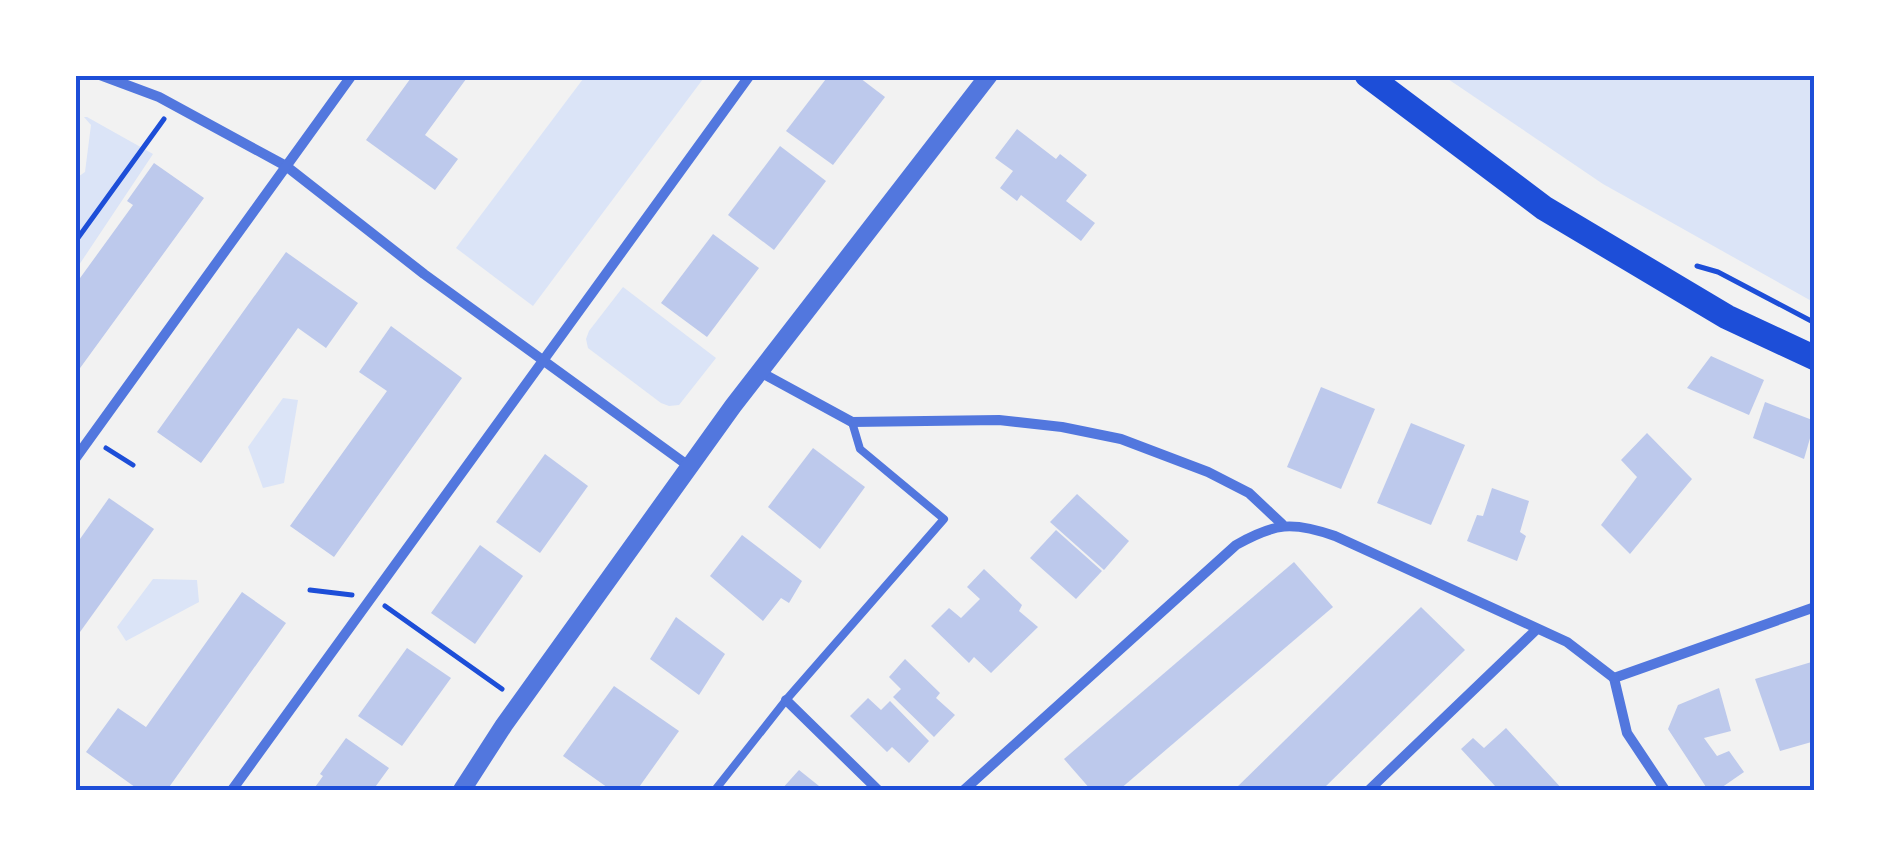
<svg xmlns="http://www.w3.org/2000/svg" width="1890" height="865" font-family="'Space Grotesk',sans-serif">
	<style>
		.green { fill: #dbe4f7 }
		.building { fill: #bdc9ec }
		.lines { fill: none; stroke-linecap: round; stroke-linejoin: round }
		.path { stroke: #1d4ed8; stroke-width: 5 }
		.service { stroke: #5277de; stroke-width: 8 }
		.minor { stroke: #5277de; stroke-width: 10 }
		.tertiary { stroke: #5277de; stroke-width: 18 }
		.primary { stroke: #1d4ed8; stroke-width: 25 }
		.neatline { fill: none; stroke: #1d4ed8; stroke-width: 4 }
	</style>
	<rect width="100%" height="100%" fill="#f2f2f2"/>
	<g class="green">
		<polygon points="586,75 706,75 533,306 456,248"/>
		<polygon points="1442,75 1815,75 1815,303 1603,184"/>
		<polygon points="84,117 87,117 153,154 75,271 75,179 85,172 91,125"/>
		<polygon points="623,287 716,358 679,405 669,406 661,403 588,348 586,339 589,331"/>
		<polygon points="283,398 298,400 284,483 263,488 248,447"/>
		<polygon points="153,579 197,580 199,602 126,641 117,627"/>
	</g>
	<g class="building">
		<polygon points="413,75 469,75 425,135 458,159 435,190 366,140"/>
		<polygon points="829,75 856,75 885,97 833,165 786,131"/>
		<polygon points="1017,129 1056,159 1060,154 1087,175 1066,201 1095,223 1081,241 1021,195 1017,201 1000,188 1013,171 995,158"/>
		<polygon points="780,146 826,181 774,250 728,215"/>
		<polygon points="154,163 204,198 75,375 75,285 133,205 127,201"/>
		<polygon points="713,234 759,268 707,337 661,303"/>
		<polygon points="286,252 358,303 326,348 298,328 201,463 157,432"/>
		<polygon points="391,326 462,378 334,557 290,526 387,391 359,372"/>
		<polygon points="1711,356 1764,380 1749,415 1687,388"/>
		<polygon points="1321,387 1375,409 1341,489 1287,467"/>
		<polygon points="1765,402 1815,421 1804,459 1753,438"/>
		<polygon points="1411,423 1465,445 1431,525 1377,503"/>
		<polygon points="1647,433 1692,479 1630,554 1601,525 1637,477 1621,460"/>
		<polygon points="813,448 865,487 820,549 768,507"/>
		<polygon points="545,454 588,486 540,553 496,522"/>
		<polygon points="1492,488 1529,501 1520,532 1526,536 1517,561 1467,541 1477,515 1483,516"/>
		<polygon points="1077,494 1129,541 1104,570 1050,522"/>
		<polygon points="109,498 154,529 75,639 75,546"/>
		<polygon points="1056,530 1102,571 1076,599 1030,558"/>
		<polygon points="742,535 802,581 789,603 781,598 763,621 710,576"/>
		<polygon points="480,545 523,576 475,644 431,613"/>
		<polygon points="1294,562 1333,607 1119,790 1091,790 1064,759"/>
		<polygon points="984,569 1022,605 1019,611 1038,627 991,673 974,657 969,663 931,626 949,608 961,618 980,599 967,587"/>
		<polygon points="242,592 286,623 167,790 139,790 86,752 118,708 146,727"/>
		<polygon points="1421,607 1465,650 1322,790 1234,790"/>
		<polygon points="676,617 725,654 699,695 650,659"/>
		<polygon points="407,648 451,678 402,746 358,716"/>
		<polygon points="905,659 940,693 936,698 955,715 934,737 893,697 901,689 889,677"/>
		<polygon points="1815,661 1815,741 1780,751 1755,679"/>
		<polygon points="614,686 679,731 637,790 611,790 563,756"/>
		<polygon points="1719,688 1731,731 1704,738 1717,756 1729,751 1744,772 1718,790 1708,790 1668,729 1678,705"/>
		<polygon points="868,698 881,710 890,701 929,741 909,763 892,747 887,752 850,716"/>
		<polygon points="1506,728 1553,779 1563,790 1491,790 1495,786 1461,749 1473,738 1484,748"/>
		<polygon points="346,738 389,768 373,790 313,790 323,776 320,774"/>
		<polygon points="799,770 824,790 781,790"/>
	</g>
	<g class="lines">
		<g class="path">
			<polyline points="75,242 164,119"/>
			<polyline points="1697,266 1718,272 1815,323"/>
			<polyline points="106,448 133,465"/>
			<polyline points="310,590 352,595"/>
			<polyline points="385,606 502,689"/>
		</g>
		<polyline class="service" points="715,790 786,700 944,519 860,449 852,422"/>
		<g class="minor">
			<polyline points="100,75 159,97 286,166 424,274 690,467"/>
			<polyline points="760,372 852,422 999,420 1062,427 1121,439 1208,472 1249,493 1282,524"/>
			<polyline points="75,459 352,75"/>
			<polyline points="1614,678 1815,607"/>
			<polyline points="1614,678 1627,733 1665,790"/>
			<polyline points="786,700 878,790"/>
			<polyline points="232,790 750,75"/>
			<path d="M964,790L1236,545C1275,523 1292,521 1335,536L1567,642L1614,678"/>
			<polyline points="1369,790 1537,629"/>
		</g>
		<polyline class="tertiary" points="462,790 504,725 733,406 989,75"/>
		<polyline class="primary" points="1367,75 1544,208 1727,317 1815,358"/>
	</g>
	<rect width="1890" height="865" fill="none" stroke="#ffffff" stroke-width="155"/>
	<rect x="78" y="78" width="1734" height="710" class="neatline"/>
</svg>
